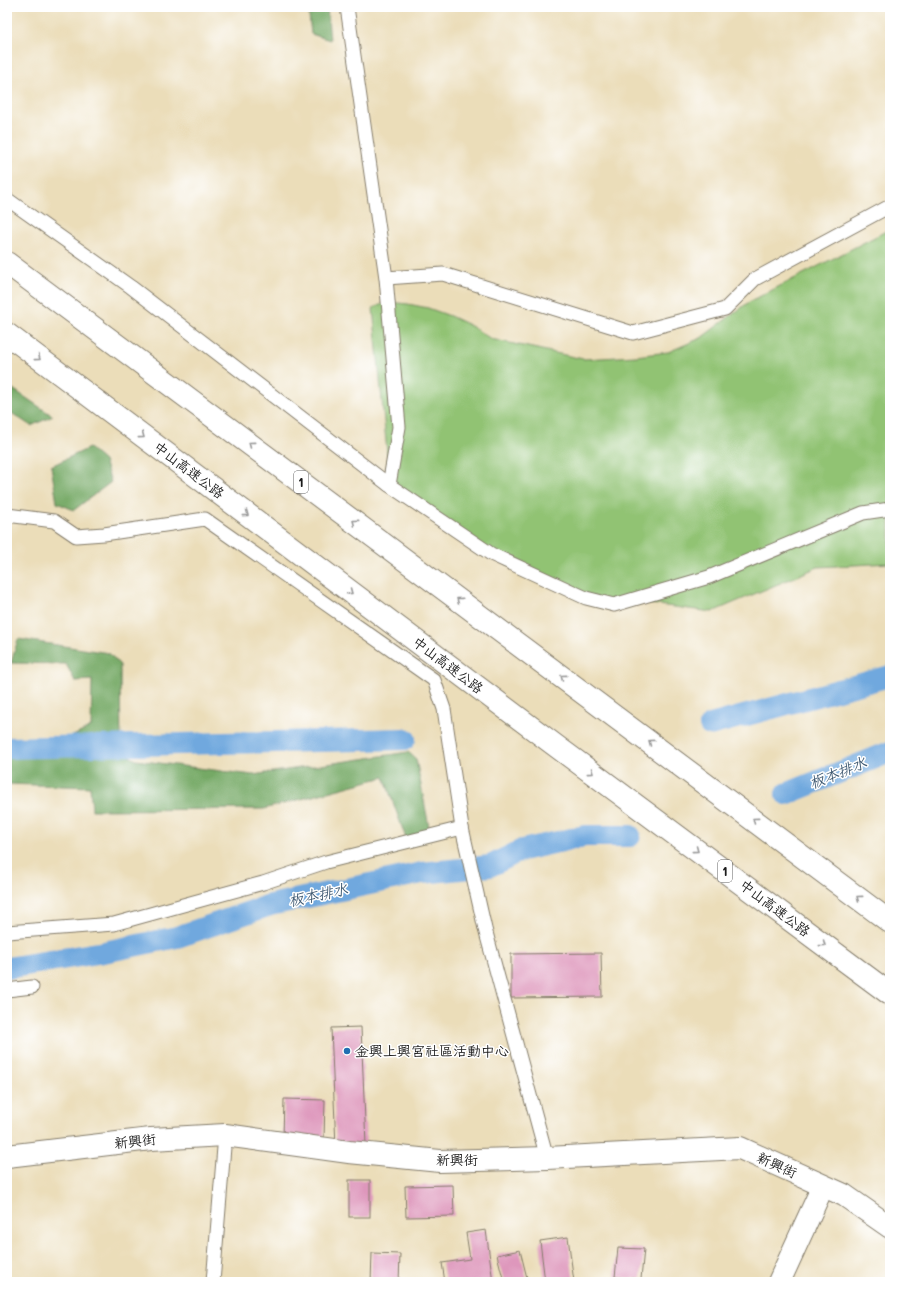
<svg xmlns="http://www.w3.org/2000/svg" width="897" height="1289" font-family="Mali,'LXGW WenKai TC',sans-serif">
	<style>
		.green { fill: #91c373; stroke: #567048 }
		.forest { fill: #74a965; stroke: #486240 }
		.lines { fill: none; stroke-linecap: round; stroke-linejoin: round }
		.canal { stroke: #6fa8de; stroke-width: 22 }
		.building { fill: #de97bc }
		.lane-casing { stroke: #847c6a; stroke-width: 15 }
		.street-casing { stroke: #847c6a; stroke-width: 24 }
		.secondary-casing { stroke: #847c6a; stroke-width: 24 }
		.highway-casing { stroke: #847c6a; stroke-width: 24 }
		.lane { stroke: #fff; stroke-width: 13 }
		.street { stroke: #fff; stroke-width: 22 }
		.secondary { stroke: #fff; stroke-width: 22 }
		.highway { stroke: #fff; stroke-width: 22 }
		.oneway { stroke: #999 }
		.poi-dot { fill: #1f6fb2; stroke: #fff; stroke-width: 1.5 }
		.labels { text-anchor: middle; stroke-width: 3; stroke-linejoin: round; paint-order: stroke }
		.shield { fill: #fff; stroke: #606060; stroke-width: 1 }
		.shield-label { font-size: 13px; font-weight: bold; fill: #1c1c1c }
		.street-label { font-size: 14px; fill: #1c1c1c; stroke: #fff }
		.poi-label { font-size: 14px; fill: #1c1c1c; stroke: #fff; text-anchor: start }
		.water-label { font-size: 15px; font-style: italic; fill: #415b73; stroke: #fff }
	</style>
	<rect width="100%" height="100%" fill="#fff"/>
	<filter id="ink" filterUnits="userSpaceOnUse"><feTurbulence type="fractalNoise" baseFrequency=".025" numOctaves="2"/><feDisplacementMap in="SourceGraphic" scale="8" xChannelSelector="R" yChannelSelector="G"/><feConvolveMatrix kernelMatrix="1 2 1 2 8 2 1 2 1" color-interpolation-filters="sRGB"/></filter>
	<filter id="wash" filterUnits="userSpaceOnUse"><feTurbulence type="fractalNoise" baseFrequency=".012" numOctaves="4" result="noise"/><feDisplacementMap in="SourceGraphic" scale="16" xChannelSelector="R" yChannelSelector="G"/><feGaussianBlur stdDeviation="0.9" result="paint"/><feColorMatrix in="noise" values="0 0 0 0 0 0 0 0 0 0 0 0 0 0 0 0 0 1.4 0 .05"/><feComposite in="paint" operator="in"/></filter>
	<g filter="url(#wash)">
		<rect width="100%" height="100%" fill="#ebddb9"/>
		<polygon class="green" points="890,229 890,563 818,567 712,612 628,601 610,602 521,572 404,499 389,473 373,308 387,302 408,304 428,308 450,316 471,326 491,339 583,359 636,356 668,352 701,338 749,302"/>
		<g class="forest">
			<polygon points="308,7 327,7 330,40 311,34"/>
			<polygon points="7,385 53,416 31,426 7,410"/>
			<polygon points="89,448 104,461 111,482 74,510 57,503 51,466"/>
			<polygon points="18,639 109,653 120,665 121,751 136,760 253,775 408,752 416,759 431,837 408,844 384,777 264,809 92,810 90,787 7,784 7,743 57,744 91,727 92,680 75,681 66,664 11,663"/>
		</g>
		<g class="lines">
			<g class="canal">
				<polyline points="710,725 890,676"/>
				<polyline points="7,748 405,739"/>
				<polyline points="786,794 890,752"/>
				<polyline points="7,968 104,952 177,937 270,905 422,873 490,866 522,850 585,836 630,836"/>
			</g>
		</g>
		<g id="blocks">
			<g class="building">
				<polygon points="601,953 602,997 511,998 511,954"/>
				<polygon points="361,1027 366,1145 336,1147 331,1028"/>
				<polygon points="284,1099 325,1100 324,1139 283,1138"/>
				<rect x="349" y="1180" width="21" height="37"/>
				<polygon points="453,1185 454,1216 406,1217 405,1186"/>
				<polygon points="486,1230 493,1282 445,1282 442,1263 470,1259 466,1233"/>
				<polygon points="568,1237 574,1282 545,1282 540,1241"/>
				<polygon points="618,1248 644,1249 641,1279 615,1277"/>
				<polygon points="520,1250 528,1282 504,1282 497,1255"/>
				<polygon points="372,1253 400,1254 399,1282 371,1282"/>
			</g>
		</g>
	</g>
	<g filter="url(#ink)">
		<use href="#blocks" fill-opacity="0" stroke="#847c6a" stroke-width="1"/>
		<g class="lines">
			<defs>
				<g id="lane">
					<polyline points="347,7 386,278 399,427 389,485"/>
					<polyline points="7,199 131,287 389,485 491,554 586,598 614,605 709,577 863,513 890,509"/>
					<polyline points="386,278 443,274 633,333 725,309 755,279 890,206"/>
					<polyline points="7,515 54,521 76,536 104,534 205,519 434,680 444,709 462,828 485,929 547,1158"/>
					<polyline points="7,932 114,924 263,883 326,862 462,828"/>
					<polyline points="7,990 32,987"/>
					<polyline points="213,1282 225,1135"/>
				</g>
				<polyline id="street" points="779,1282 823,1186"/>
				<polyline id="secondary" points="7,1156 151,1139 225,1135 349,1152 440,1161 547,1158 740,1148 844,1195 890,1227"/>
				<g id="highway">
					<polyline points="7,263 890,922"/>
					<polyline points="7,334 560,749 890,994"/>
				</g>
			</defs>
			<use href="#lane" class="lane-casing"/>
			<use href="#street" class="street-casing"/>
			<use href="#secondary" class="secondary-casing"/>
			<use href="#highway" class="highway-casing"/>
			<use href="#lane" class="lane"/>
			<use href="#street" class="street"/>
			<use href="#secondary" class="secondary"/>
			<use href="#highway" class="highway"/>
		</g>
		<defs><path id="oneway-chevron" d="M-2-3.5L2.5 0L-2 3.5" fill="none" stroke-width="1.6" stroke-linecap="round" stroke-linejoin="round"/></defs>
		<g class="oneway">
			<use href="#oneway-chevron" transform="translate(38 358) rotate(37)"/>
			<use href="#oneway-chevron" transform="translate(142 436) rotate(37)"/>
			<use href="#oneway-chevron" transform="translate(251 444) rotate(-143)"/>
			<use href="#oneway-chevron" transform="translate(246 514) rotate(37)"/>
			<use href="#oneway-chevron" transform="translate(355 522) rotate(-143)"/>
			<use href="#oneway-chevron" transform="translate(350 592) rotate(37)"/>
			<use href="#oneway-chevron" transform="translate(459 600) rotate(-143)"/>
			<use href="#oneway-chevron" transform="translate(563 677) rotate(-143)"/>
			<use href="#oneway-chevron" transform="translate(651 742) rotate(-143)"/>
			<use href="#oneway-chevron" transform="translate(591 772) rotate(37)"/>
			<use href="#oneway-chevron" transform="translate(755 820) rotate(-143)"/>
			<use href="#oneway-chevron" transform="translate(696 850) rotate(37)"/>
			<use href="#oneway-chevron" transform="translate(859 898) rotate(-143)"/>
			<use href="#oneway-chevron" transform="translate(823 944) rotate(37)"/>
		</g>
	</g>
	<circle class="poi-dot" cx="347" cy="1051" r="4"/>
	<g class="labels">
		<g class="shield">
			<rect x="294" y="471" width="14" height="22" rx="3"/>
			<rect x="718" y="860" width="14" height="22" rx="3"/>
		</g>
		<g class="shield-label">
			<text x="301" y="487">1</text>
			<text x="725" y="876">1</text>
		</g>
		<g class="street-label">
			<text transform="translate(189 470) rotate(37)" y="5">中山高速公路</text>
			<text transform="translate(448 665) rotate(37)" y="5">中山高速公路</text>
			<text transform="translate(775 908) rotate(37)" y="5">中山高速公路</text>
			<text transform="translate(135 1141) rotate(-6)" y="5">新興街</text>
			<text x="457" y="1165">新興街</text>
			<text transform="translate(777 1165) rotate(24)" y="5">新興街</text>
		</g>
		<g class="poi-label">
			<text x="355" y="1056">金興上興宮社區活動中心</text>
		</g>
		<g class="water-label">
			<text transform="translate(838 773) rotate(-22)" y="5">板本排水</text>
			<text transform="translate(318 895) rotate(-12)" y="5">板本排水</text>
		</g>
	</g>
	<rect width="897" height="1289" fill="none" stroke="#fff" stroke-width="24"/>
</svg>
